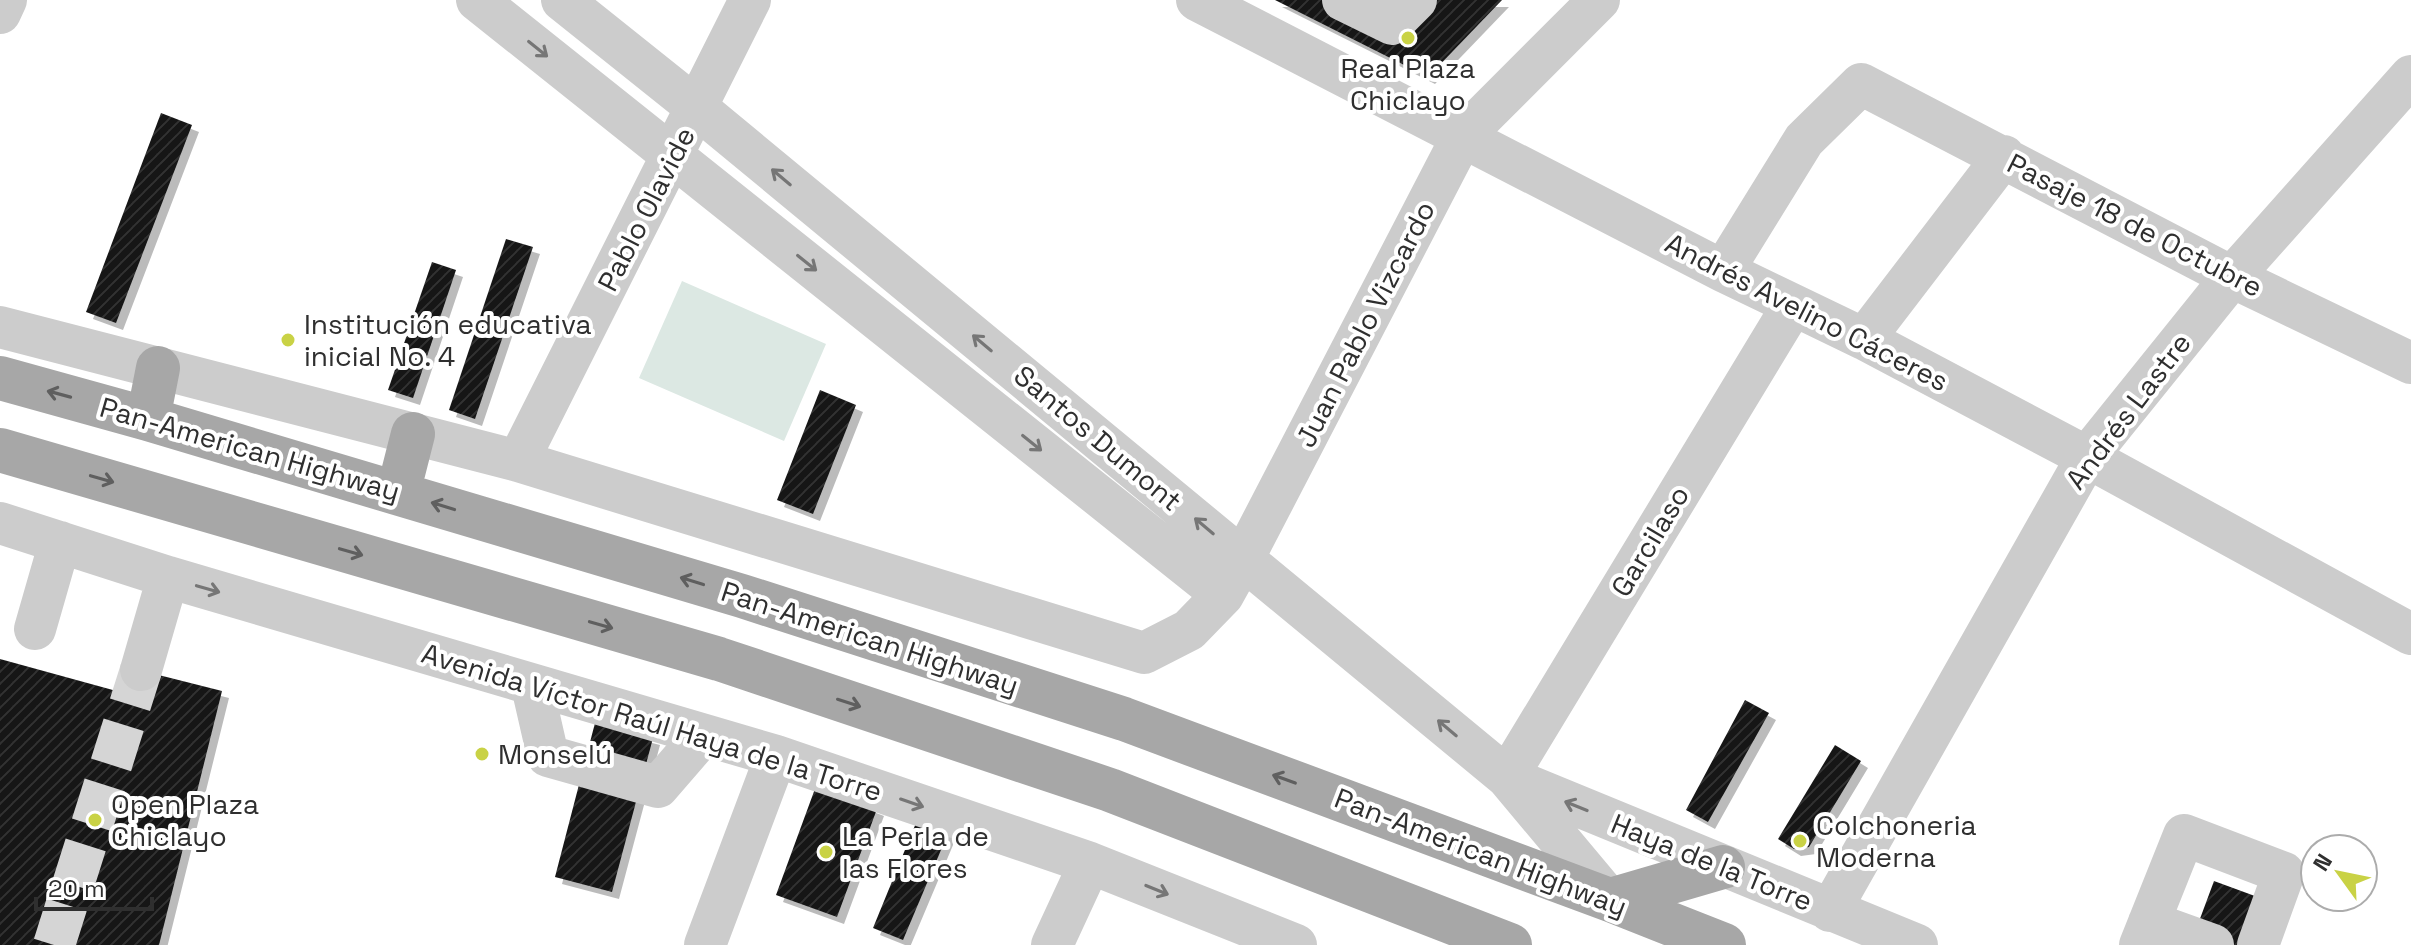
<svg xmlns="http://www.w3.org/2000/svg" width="2411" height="945" font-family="'Space Grotesk',sans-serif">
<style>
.pitch{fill:#dce8e3}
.building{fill:url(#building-hatch);filter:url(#shadow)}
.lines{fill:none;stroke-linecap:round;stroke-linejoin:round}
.minor-tunnel{stroke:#d5d5d5;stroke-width:42;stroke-dasharray:42 21;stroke-linecap:butt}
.minor{stroke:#ccc;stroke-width:42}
.major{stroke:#a7a7a7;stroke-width:44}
.oneway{stroke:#767676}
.oneway2{stroke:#5f5f5f}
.poi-dot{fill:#c9d245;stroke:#fff;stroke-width:3}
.labels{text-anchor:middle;stroke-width:8;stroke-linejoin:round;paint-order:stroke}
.poi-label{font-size:28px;fill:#2f2f2f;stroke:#fff;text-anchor:start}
.street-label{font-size:28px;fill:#2f2f2f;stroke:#fff}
</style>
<defs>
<pattern id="building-hatch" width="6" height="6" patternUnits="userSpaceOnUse" patternTransform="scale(2)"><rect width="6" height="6" fill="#161616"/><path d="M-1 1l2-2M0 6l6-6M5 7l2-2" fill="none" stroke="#303030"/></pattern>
<filter id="shadow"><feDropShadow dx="7" dy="7" stdDeviation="0" flood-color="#0004"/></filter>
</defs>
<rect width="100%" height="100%" fill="#fff"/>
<path class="pitch" d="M682,281L826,344L784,441L639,378Z"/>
<path class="building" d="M1275,0H1502L1428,77Z
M161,113L192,125L116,323L86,312Z
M506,239L533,247L475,419L449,410Z
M432,262L456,270L413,398L388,390Z
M820,390L856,405L813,514L777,500Z
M0,659L131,695L135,669L222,691L159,945H0Z
M1745,700L1769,713L1708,822L1686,810Z
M595,723L653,738L612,892L555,877Z
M1835,745L1861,761L1809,847L1794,849L1778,839Z
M816,786L877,809L837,917L776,895Z
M918,818L949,831L903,940L873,928Z
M2214,881L2263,899L2246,945H2167L2191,943Z"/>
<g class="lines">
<path class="minor-tunnel" d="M54,945L141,670"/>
<path class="minor" d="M477,0L1223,595
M562,0L697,108L1507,777L1610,900
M1197,0L1723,271L1864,339L2087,457L2411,634
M1343,0L1392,24L1416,0
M0,13L6,0
M1723,271L1804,140L1861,84L2232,277L2411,363
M0,327L518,461L1144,653L1189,630L1223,595L1243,559L1462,137L1599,0
M1864,339L2004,156
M518,461L750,0
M0,523L168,577L776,756L1090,863L1296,945
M35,629L60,542
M141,670L168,577
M532,686L548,756L658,787L703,735
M1507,777L1793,305
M1512,779L1917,945
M1830,911L2087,457L2232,277L2411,76
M2149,922L2213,945
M705,945L776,756
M1052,945L1090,863
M2140,945L2184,835L2284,873L2258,945"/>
<path class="major" d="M0,378L148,419L742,596L1124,719L1610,900L1724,945
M148,419L158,368
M0,450L719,659L1110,790L1510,945
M398,493L413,434
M1610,900L1723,867"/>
</g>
<defs><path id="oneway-shaft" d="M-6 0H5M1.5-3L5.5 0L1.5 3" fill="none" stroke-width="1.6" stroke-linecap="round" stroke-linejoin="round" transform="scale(2)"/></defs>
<g class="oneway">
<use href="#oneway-shaft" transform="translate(538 49) rotate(39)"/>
<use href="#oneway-shaft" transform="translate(781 177) rotate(-140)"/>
<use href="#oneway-shaft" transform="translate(807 263) rotate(39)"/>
<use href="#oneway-shaft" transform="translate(982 343) rotate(-140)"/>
<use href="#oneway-shaft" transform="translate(1032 443) rotate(39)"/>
<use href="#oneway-shaft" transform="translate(1204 526) rotate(-140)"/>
<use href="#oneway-shaft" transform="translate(208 589) rotate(16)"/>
<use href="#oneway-shaft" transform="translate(1447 728) rotate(-140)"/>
<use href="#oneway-shaft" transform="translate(912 803) rotate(19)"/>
<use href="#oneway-shaft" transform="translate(1576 806) rotate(-158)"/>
<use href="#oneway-shaft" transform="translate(1157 890) rotate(22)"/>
</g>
<g class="oneway2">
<use href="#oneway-shaft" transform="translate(59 394) rotate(-165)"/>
<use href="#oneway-shaft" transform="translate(102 479) rotate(16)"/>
<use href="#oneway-shaft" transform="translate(443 506) rotate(-163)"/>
<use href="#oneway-shaft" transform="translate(351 552) rotate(16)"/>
<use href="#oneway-shaft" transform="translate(692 581) rotate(-163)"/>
<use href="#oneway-shaft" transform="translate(601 625) rotate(16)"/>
<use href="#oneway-shaft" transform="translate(849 703) rotate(18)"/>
<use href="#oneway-shaft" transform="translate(1284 779) rotate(-160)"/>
</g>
<g class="poi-dot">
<circle cx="1408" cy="38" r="8"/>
<circle cx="288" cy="340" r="8"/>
<circle cx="482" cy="754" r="8"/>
<circle cx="95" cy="820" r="8"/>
<circle cx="1800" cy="841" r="8"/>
<circle cx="826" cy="852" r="8"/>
</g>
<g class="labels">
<g class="poi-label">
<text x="1408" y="78" text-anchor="middle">Real Plaza<tspan x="1408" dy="32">Chiclayo</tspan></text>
<text x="304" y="334">Institución educativa<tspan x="304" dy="32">inicial No. 4</tspan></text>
<text x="498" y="764">Monselú</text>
<text x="111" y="814">Open Plaza<tspan x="111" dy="32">Chiclayo</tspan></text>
<text x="1816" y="835">Colchoneria<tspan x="1816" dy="32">Moderna</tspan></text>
<text x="842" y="846">La Perla de<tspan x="842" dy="32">las Flores</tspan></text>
</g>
<g class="street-label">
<text transform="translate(646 209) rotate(-63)" y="10">Pablo Olavide</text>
<text transform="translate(2135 225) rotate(27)" y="10">Pasaje 18 de Octubre</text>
<text transform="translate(1807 312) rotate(27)" y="10">Andrés Avelino Cáceres</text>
<text transform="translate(1365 324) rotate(-63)" y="10">Juan Pablo Vizcardo</text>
<text transform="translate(2128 411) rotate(-53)" y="10">Andrés Lastre</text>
<text transform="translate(1098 438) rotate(40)" y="10">Santos Dumont</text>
<text transform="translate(250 449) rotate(16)" y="10">Pan-American Highway</text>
<text transform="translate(1650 541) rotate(-59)" y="10">Garcilaso</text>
<text transform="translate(870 638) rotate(18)" y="10">Pan-American Highway</text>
<text transform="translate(652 722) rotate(17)" y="10">Avenida Víctor Raúl Haya de la Torre</text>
<text transform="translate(1481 852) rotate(21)" y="10">Pan-American Highway</text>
<text transform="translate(1712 862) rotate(22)" y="10">Haya de la Torre</text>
</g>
</g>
<g transform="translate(2339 873) rotate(303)"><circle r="38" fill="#ffffff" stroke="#acacac" stroke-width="2"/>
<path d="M0-6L14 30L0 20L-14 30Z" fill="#c9d245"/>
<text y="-12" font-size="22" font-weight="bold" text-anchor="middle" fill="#2f2f2f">N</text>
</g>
<path d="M36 897v12h116v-12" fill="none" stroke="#2f2f2f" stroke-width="4"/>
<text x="48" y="897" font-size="24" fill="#2f2f2f" stroke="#ffffff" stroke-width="6" paint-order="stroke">20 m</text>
</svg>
